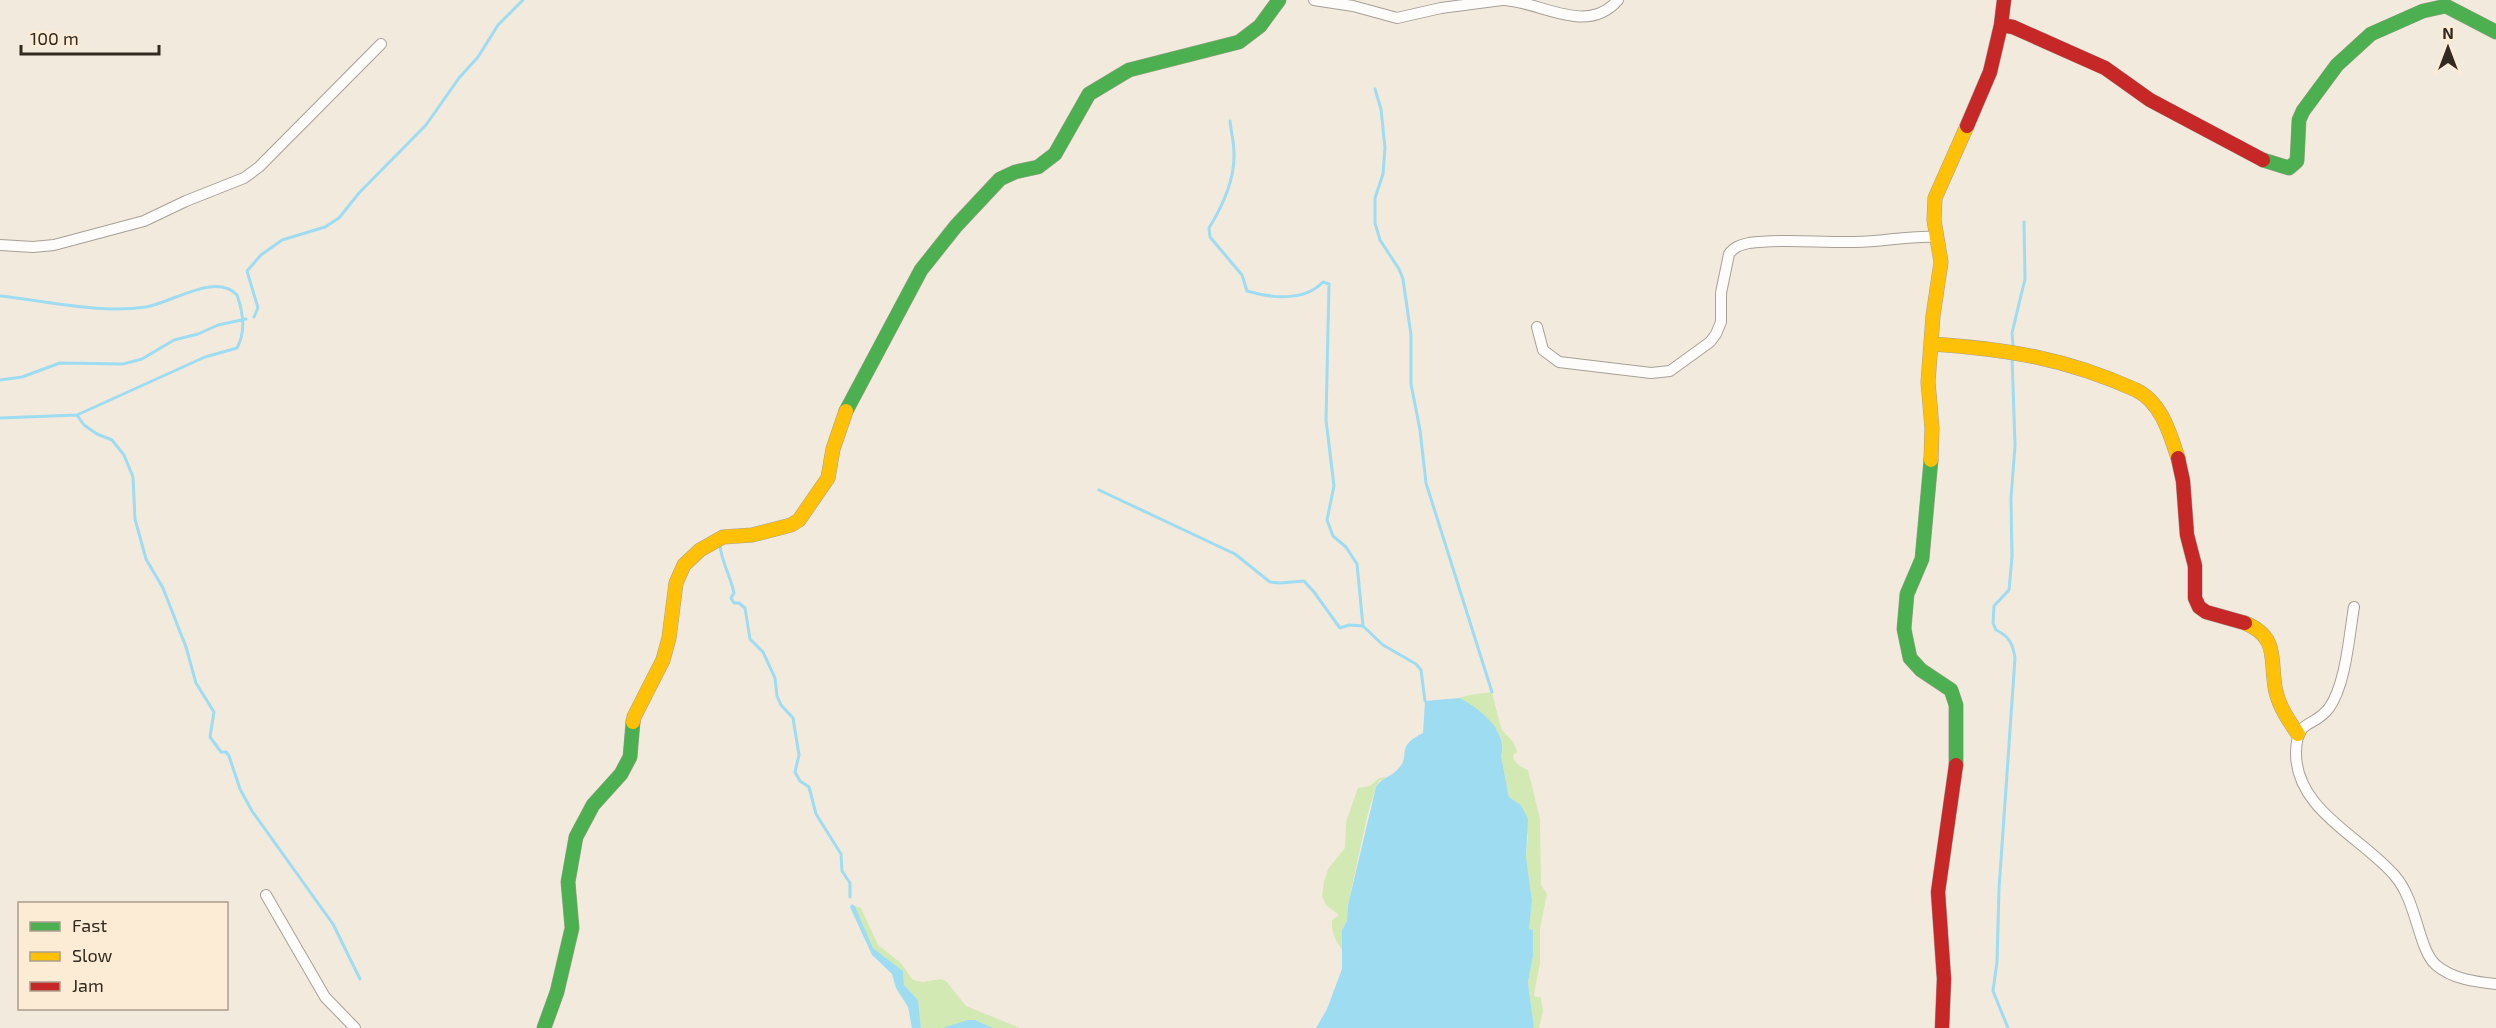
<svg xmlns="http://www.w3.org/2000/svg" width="2496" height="1028" font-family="'Exo 2',sans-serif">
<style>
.green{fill:#d2e9b4}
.water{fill:#9edcf2}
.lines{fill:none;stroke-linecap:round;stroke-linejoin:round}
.stream{stroke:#9edcf2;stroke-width:3}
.street-casing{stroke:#a7a096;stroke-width:12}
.fast-casing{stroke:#a7a096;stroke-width:15}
.slow-casing{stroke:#a7a096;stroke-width:15}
.jam-casing{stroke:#a7a096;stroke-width:15}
.street{stroke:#fdfcfa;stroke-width:10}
.fast{stroke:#4caf50;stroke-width:14}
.slow{stroke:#ffc107;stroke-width:14}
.jam{stroke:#c62828;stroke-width:14}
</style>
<rect width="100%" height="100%" fill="#f3eade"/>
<path class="green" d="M1492,692C1494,699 1500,727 1503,731C1509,738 1515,741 1517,752L1513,755C1514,764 1521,767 1528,770L1540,819L1541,885L1547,894L1540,928V963L1534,994L1535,997H1541L1543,1011L1539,1028H1534L1528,982L1533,956V930L1529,929L1532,901L1526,857L1528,835L1521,805L1509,797L1501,756C1510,729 1477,712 1459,698L1469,695Z
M1390,777L1379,781L1376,787L1367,817L1348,905L1347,921L1342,930L1343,951C1336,942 1331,932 1332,920L1339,915L1326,905L1322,896L1324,882L1328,869L1345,848L1346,822L1358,788L1370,786L1379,778Z
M855,906L861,908L878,945L901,963L913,980L923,982L941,979L947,982L966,1006L1020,1028H993L975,1020L942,1028H921L918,1000L904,985L903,971L873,948Z"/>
<path class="water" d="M1459,698C1479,707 1509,732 1501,756L1509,797L1521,805L1528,819L1526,857L1532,901L1529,929L1533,930V956L1528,982L1534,1028H1316L1327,1009L1342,969V930L1347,921L1348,905L1376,787C1381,778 1391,777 1398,769C1412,755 1394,747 1423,733L1425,701Z
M852,904L855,906L873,948L903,971L904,985L918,1000L921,1028H912L908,1007L896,988L892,974L872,955L850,907Z
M968,1020H975L993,1028H942Z"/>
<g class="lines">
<path class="stream" d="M1375,89L1381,109L1385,148L1383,174L1375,198V223L1380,240L1399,269L1403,279L1411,335V384L1420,430L1426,483L1492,692
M1230,121C1231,132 1234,142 1234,153C1235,179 1222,207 1209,228L1210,237L1242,275L1247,291C1271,298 1304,302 1323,282L1329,284L1326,420L1334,486L1327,520L1333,536L1346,547L1357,564L1363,626L1383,645L1416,664L1421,670L1425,701
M0,296C47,301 99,314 146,307C171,303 216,272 237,295C243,312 246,332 237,348L205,357L77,415L0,418
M254,317L258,308L247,271L261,255L282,240L325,227L339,218L359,193L426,125L459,78L478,57L498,25L523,0
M2013,346L2012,333L2025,279L2024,222
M0,380L22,377L60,363L123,364L142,359L174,340L198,334L218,325L246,319
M77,415L84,425L97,434L112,440L124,455L133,477L135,519L146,559L163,588L186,647L196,683L214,712L210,737L221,752H226L229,756L240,789L252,811L333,924L360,979
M1099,490L1235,554L1270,582L1280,583L1304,581L1314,592L1340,628L1349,625L1363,626
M720,545C721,561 731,577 734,593L731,598L734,603H739L745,608L750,639L763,652L775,678L777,696L781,705L793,718L799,755L795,772L800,781L809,787L816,814L841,854L842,871L850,883V897
M2008,1028L1993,991L1997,962L1999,889L2015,658C2013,644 2009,636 1996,630L1993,623L1994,606L2009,590L2012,557L2011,499L2015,445L2012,357"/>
<g class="street-casing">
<path id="street" d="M1314,0L1353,6L1397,18L1441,8L1502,0
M1504,0C1542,2 1587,36 1618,0
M0,245L33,247L54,245L144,221L186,201L244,178L259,167L381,44
M1537,327L1543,350L1559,362L1651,373L1670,371L1710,342L1716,334L1721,322V293L1729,254C1734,247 1740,245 1749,243C1784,238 1820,243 1855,242C1884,242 1909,235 1938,237
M2354,607C2349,636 2346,684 2329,708C2313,729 2297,717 2296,752C2295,810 2362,837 2395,876C2417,901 2418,949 2436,965C2452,979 2476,982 2496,984
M266,895L325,997L355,1028"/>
</g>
<g class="fast-casing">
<path id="fast" d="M2263,160L2289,168L2297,161L2299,120L2303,111L2337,65L2371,34L2423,11L2446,6L2496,32
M846,411L921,270L956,226L1000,179L1015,172L1038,167L1055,154L1089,94L1129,70L1239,42L1260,26L1279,0
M1931,460L1922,559L1907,594L1904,629L1910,658L1921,670L1951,690L1956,705V765
M544,1028L557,992L572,928L568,882L576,837L593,805L621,774L630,757L633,722"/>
</g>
<g class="slow-casing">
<path id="slow" d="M1931,344C2007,349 2065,358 2136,390C2161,402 2170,433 2178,458
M1931,460L1932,428L1928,382L1933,316L1941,262L1934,220L1935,198L1967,126
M2245,623C2281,638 2269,662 2276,692C2280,708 2289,721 2298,734
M633,722L634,717L663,660L669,638L676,583L684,565L700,550L723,537L752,535L791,525L799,520L828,478L833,449L846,411"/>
</g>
<g class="jam-casing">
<path id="jam" d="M2001,25L2013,27L2105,68L2150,100L2263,160
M1967,126L1990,72L2001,25L2004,0
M2178,458L2183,481L2187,535L2195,566V598L2199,607L2206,612L2245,623
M1942,1028L1944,979L1938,892L1956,765"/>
</g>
<use href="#street" class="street"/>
<use href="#fast" class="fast"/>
<use href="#slow" class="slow"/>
<use href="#jam" class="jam"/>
</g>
<rect x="18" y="902" width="210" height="108" fill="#fcebd5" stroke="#ab9e8d" stroke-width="1.5"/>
<rect x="30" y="922" width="30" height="9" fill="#4caf50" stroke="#ab9e8d" stroke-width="1.5"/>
<text x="72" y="932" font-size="18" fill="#322a20">Fast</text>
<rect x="30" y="952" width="30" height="9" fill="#ffc107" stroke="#ab9e8d" stroke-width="1.5"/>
<text x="72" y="962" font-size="18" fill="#322a20">Slow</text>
<rect x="30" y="982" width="30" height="9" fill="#c62828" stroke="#ab9e8d" stroke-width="1.5"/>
<text x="72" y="992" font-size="18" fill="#322a20">Jam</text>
<g transform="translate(2448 48)" stroke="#fcebd5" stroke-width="4.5" paint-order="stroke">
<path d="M0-4.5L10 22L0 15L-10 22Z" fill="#322a20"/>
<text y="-9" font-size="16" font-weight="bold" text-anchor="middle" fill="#322a20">N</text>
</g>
<path d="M21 45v9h138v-9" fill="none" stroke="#322a20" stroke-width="3"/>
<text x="30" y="45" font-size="18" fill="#322a20" stroke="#fcebd5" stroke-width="4.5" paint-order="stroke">100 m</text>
</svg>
